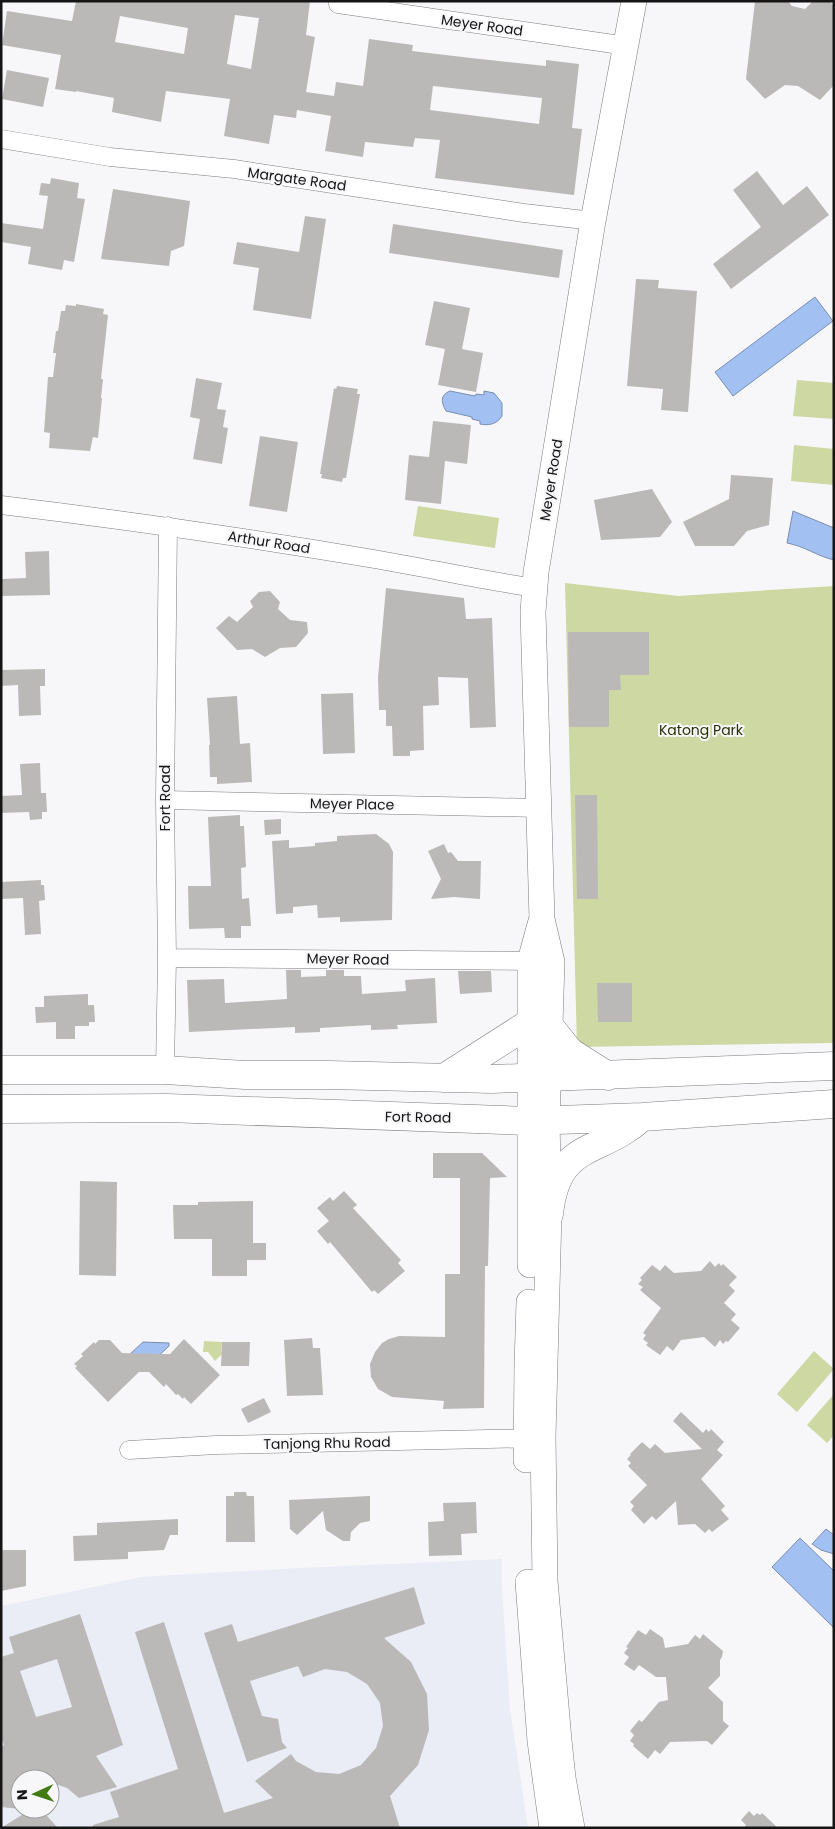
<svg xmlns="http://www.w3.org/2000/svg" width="835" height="1829" font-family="Poppins,sans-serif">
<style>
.built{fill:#eaecf6;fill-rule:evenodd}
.green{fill:#cdd8a3}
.water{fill:#a2c1f2;stroke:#788db0}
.building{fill:#bbb9b8;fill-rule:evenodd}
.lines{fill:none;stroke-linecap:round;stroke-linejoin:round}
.street-casing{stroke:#7b7c7e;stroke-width:19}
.secondary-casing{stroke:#7b7c7e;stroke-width:26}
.primary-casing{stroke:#7b7c7e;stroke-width:29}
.street{stroke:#fff;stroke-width:18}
.secondary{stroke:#fff;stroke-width:25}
.primary{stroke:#fff;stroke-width:28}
.labels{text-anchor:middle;stroke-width:4;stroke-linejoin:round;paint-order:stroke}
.street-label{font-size:14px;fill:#151516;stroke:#f7f7fa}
.park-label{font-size:14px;fill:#2a3104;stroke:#f7f7fa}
</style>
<rect width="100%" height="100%" fill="#f7f7fa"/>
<path class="built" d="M502,1559V1589L510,1709L528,1828H1V1606L142,1577L279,1569ZM20,1779H50V1809H20Z"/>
<path class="green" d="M797,380L834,383V419L793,416Z
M794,445L834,449V485L791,481Z
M418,506L499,518L495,548L413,536Z
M565,583L678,596L834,586V1043L577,1047Z
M204,1341L222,1342L221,1352L223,1353L215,1361L208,1352H203Z
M814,1351L834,1369L797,1412L777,1394Z
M834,1394V1435L827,1443L807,1425Z"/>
<path class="water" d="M815,297L833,321L733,396L715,372Z
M450,391L475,396L476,394L484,395V391L494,393L502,403V416C497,424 489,426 480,424V421L472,419V417L446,411C441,402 440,395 450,391Z
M793,511L834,528V560C817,556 804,546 787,543Z
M143,1342L169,1343V1346L152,1362L129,1355Z
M826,1529L834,1535V1554L821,1550L812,1544Z
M800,1538L834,1571V1628L772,1567Z"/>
<path class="building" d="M76,1H310L306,35L315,37L306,92L334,96L336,82L363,86L369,39L413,45L412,51L471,58L546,66V60L579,64L572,128L582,129L574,195L435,178L440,140L415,138L413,147L365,142L363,157L325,151L331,116L297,110L296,118L274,115L269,144L224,136L230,99L166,91L161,122L112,112L114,98L76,91V92L55,89L61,55L2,45L7,11L72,21ZM235,15L259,18L251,69L227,64ZM120,16L188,28L184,54L115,42ZM433,86L542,98L539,124L430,110Z
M755,1H788L792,6L805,9L813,1H830L834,7V85L820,100L798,86L785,85L765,99L746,79Z
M7,70L49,78L43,107L2,99Z
M757,171L783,205L807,186L829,215L731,289L713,264L761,227L733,190Z
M51,178L79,183L77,198L85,199L74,262L64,260L62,270L28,264L31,247L1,242V223L43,229L48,196L39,195L41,183L50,184Z
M113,189L190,201L184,246L171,251L169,266L101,259Z
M305,216L326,219L311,319L253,310L259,268L233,264L237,242L299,252Z
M393,224L563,250L559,278L389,253Z
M636,279L659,280L658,288L697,291L688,412L661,410L663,389L627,386Z
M434,301L470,308L462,349L483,353L476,392L438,385L445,349L425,345Z
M76,304L104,309L103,314L108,315L101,379H103L101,398H102L98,438L93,437L90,451L49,448L50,433L44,432L48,377H53L56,353H53L56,331H58L61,311H65L66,305L76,306Z
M196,378L222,383L217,409L226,410L223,427L228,428L222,464L193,459L200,419L190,417Z
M337,386L358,389L357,394H360L346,478H343L342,482L321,478L322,474H320L334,388L336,389Z
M433,421L471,425L467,464L445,461L441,504L405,500L409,455L429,457Z
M260,436L298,442L287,512L249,506Z
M731,475L773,478L769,525L747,531L734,546H695L683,522L729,499Z
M652,489L672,522L660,537L601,540L594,500Z
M49,551L50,595L1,596V579L26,578L25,552Z
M386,588L464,598L466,619L492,618L496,727L470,728L468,678L438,677L439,705L423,706L424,750L410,751V756H393L392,726H386V710H379L378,677Z
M270,591L280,602L278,609L290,620L307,622L308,633L296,647L280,648L265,657L252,649L237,650L216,628L229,616L237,622L253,607L250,601L259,592Z
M568,632H649V675H620L621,690H609V727H569Z
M45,669V686H40L41,715L19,716L18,685L1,686V670Z
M353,693L355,753L323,754L321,694Z
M237,696L240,744L250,743L252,782L217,784V777H210L209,745H210L207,698Z
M40,763L41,793H46L47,812H42V819L30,820L29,812L1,813V796L22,795L20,764Z
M575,795H597L598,899H577Z
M240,815V826H244L246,867L241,868L242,899L249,898L251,926H241V938H225L224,928L189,929L188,886H211L208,817Z
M281,819V834L265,835L264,820Z
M376,834L389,844L393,852L392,920L340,922V917L318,918L317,905L293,907V913L276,914L272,841L289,840V848L315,846V843L337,841V836Z
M444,844L448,853L451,852L458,861H481L480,899L454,897L431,899L441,879L428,851Z
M41,880V885H44L45,900L39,901L41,934L25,935L23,898L1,899V882Z
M286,970H301V977L326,976V970H344V976H361L362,994L406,991L405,980L435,978L437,1023L397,1025L398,1029L371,1030V1025L320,1028V1032L295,1033V1027L189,1032L187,980L224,979L225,1003L287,999Z
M458,971H491L492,992L460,994Z
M597,983H632V1022H598Z
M88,994V1005H94L95,1022H89V1026H75V1039H56V1022L36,1023L35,1007H44V996Z
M433,1153H482L507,1177L490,1178L488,1266H485L484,1408L443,1409L444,1401L392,1397L378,1389L371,1377L370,1364L375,1352L382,1343L389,1339L399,1336L445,1337V1274H460V1178H433Z
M80,1181L117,1182L116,1276L79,1275Z
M344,1191L357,1205L353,1208L401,1260L398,1263L405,1271L378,1294L374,1290L372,1292L330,1242L328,1244L317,1231L329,1221L317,1208L330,1197L333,1201Z
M253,1201V1243H266V1260H247V1276H212V1239H174L173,1205H198V1202Z
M710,1261L715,1267L719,1263L721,1266L723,1264L737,1277L729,1285L735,1291L724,1303L736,1314L731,1320L740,1328L728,1342L726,1341L723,1344L720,1340L715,1347L704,1337L681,1340L673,1351L667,1346L660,1355L646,1345L648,1343L643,1339L646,1335L643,1333L661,1308L640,1290L643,1287L638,1284L642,1280L640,1278L652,1265L660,1271L665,1265L674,1273L701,1271Z
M312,1338L313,1348H320L323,1395L287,1396L284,1340Z
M184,1339L220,1375L191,1404L184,1397L183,1399L178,1394L176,1395L166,1384L164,1387L149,1372H139L108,1402L75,1368L77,1366L74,1364L83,1356L81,1354L94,1342L95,1344L99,1340H110L122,1353L163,1354H170Z
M222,1342H250L249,1366H221Z
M264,1398L271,1412L248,1423L241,1409Z
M681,1412L703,1433L706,1429L709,1432L711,1429L724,1442L717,1450L723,1455L701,1479L725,1506L721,1510L729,1519L712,1532L709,1529L705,1533L695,1524L678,1525L676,1501L656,1520L652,1516L644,1524L631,1510L634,1506L630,1502L647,1485L628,1466L631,1463L627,1459L631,1455L630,1454L642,1442L650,1449L655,1444L665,1453L702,1449L673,1421Z
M234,1492H246L247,1496H254L255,1542H226V1496H234Z
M370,1496V1521L360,1523L351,1532L350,1541H343L326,1530L323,1511L297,1535L290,1529L289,1500Z
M476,1502L477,1533L461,1534L462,1555L429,1556L428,1522L444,1521L443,1503Z
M178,1519V1535H170L164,1550L128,1552V1559L74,1561L73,1536L97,1535V1523Z
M1,1550H26V1586L1,1591Z
M414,1587L425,1624L384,1638L411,1662L427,1694L429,1730L418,1765L390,1796L400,1828H93V1825L119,1817L110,1792L178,1769L135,1632L164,1622L224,1813L273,1798L255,1781L291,1754L296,1761L316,1772L339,1774L361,1765L376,1748L383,1726L380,1703L367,1684L347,1672L325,1669L303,1677L298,1666L250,1681L262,1716L278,1719L282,1742L287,1748L247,1762L204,1633L232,1624L238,1642Z
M80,1614L123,1745L96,1756L117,1787L79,1798L67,1788L50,1782V1779H20V1809L1,1807V1747L4,1745L1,1737V1657L14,1653L9,1637ZM57,1659L72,1707L36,1717L20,1671Z
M650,1629L663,1638L665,1648L688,1644L695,1635L700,1639L703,1634L723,1651L722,1657L720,1660V1676L708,1688L723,1702V1721L729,1726L712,1745L707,1741L670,1742L660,1754L655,1750L648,1759L633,1746L634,1744L630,1741L634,1735L630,1731L639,1720L642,1722L659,1702L668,1700L666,1677H656L639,1665L634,1671L624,1664L629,1657L624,1653L628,1648L626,1647L638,1630L646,1635Z
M749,1811L754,1816L757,1813L760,1815L762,1813L778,1828H744L746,1825L741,1820Z
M25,1813L47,1816L58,1828H1Z"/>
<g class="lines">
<g class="street-casing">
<path id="street" d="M338,4L627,46
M1,139L110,157L234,169L524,213L593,221
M1,505C126,520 250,538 374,559C427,568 481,580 535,588
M165,800L538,808
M167,958L530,961
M165,1070L167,958L165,800L168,526
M129,1450L216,1445L538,1438"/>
</g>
<g class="secondary-casing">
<path id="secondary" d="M530,1265V961L541,921
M526,1460L527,1366L529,1302
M528,1582L540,1741L552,1828
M572,1828L563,1778L559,1740L545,1581L543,1437L549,1214L547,1120L552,962L542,919L533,612L536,572L593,221L634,1"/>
</g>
<g class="primary-casing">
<path id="primary" d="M550,1027L570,1052L608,1076
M1,1070H165L245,1075H330L492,1079L834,1066
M444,1078L530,1023
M1,1109L167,1108L530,1121L642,1117L834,1104
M549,1214C557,1139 600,1156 642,1117"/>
</g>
<use href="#street" class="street"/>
<use href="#secondary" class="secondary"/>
<use href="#primary" class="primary"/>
</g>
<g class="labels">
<g class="street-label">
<text transform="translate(482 25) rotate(8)" y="5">Meyer Road</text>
<text transform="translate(297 179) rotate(8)" y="5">Margate Road</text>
<text transform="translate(551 480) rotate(-81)" y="5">Meyer Road</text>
<text transform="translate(269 542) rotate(9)" y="5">Arthur Road</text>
<text transform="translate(165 798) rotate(-90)" y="5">Fort Road</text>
<text transform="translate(352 804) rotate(1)" y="5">Meyer Place</text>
<text transform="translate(348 959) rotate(1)" y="5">Meyer Road</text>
<text transform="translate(418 1117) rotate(1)" y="5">Fort Road</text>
<text transform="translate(327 1443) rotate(-1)" y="5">Tanjong Rhu Road</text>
</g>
<g class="park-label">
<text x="701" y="735">Katong Park</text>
</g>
</g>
<rect width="835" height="1829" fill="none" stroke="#151516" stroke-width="5"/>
<g transform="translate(35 1794) rotate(267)"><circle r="24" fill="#f7f7fa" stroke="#9d9d9f"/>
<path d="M0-4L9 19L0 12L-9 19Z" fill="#427b12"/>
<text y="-8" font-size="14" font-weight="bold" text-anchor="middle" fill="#151516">N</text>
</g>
</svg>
